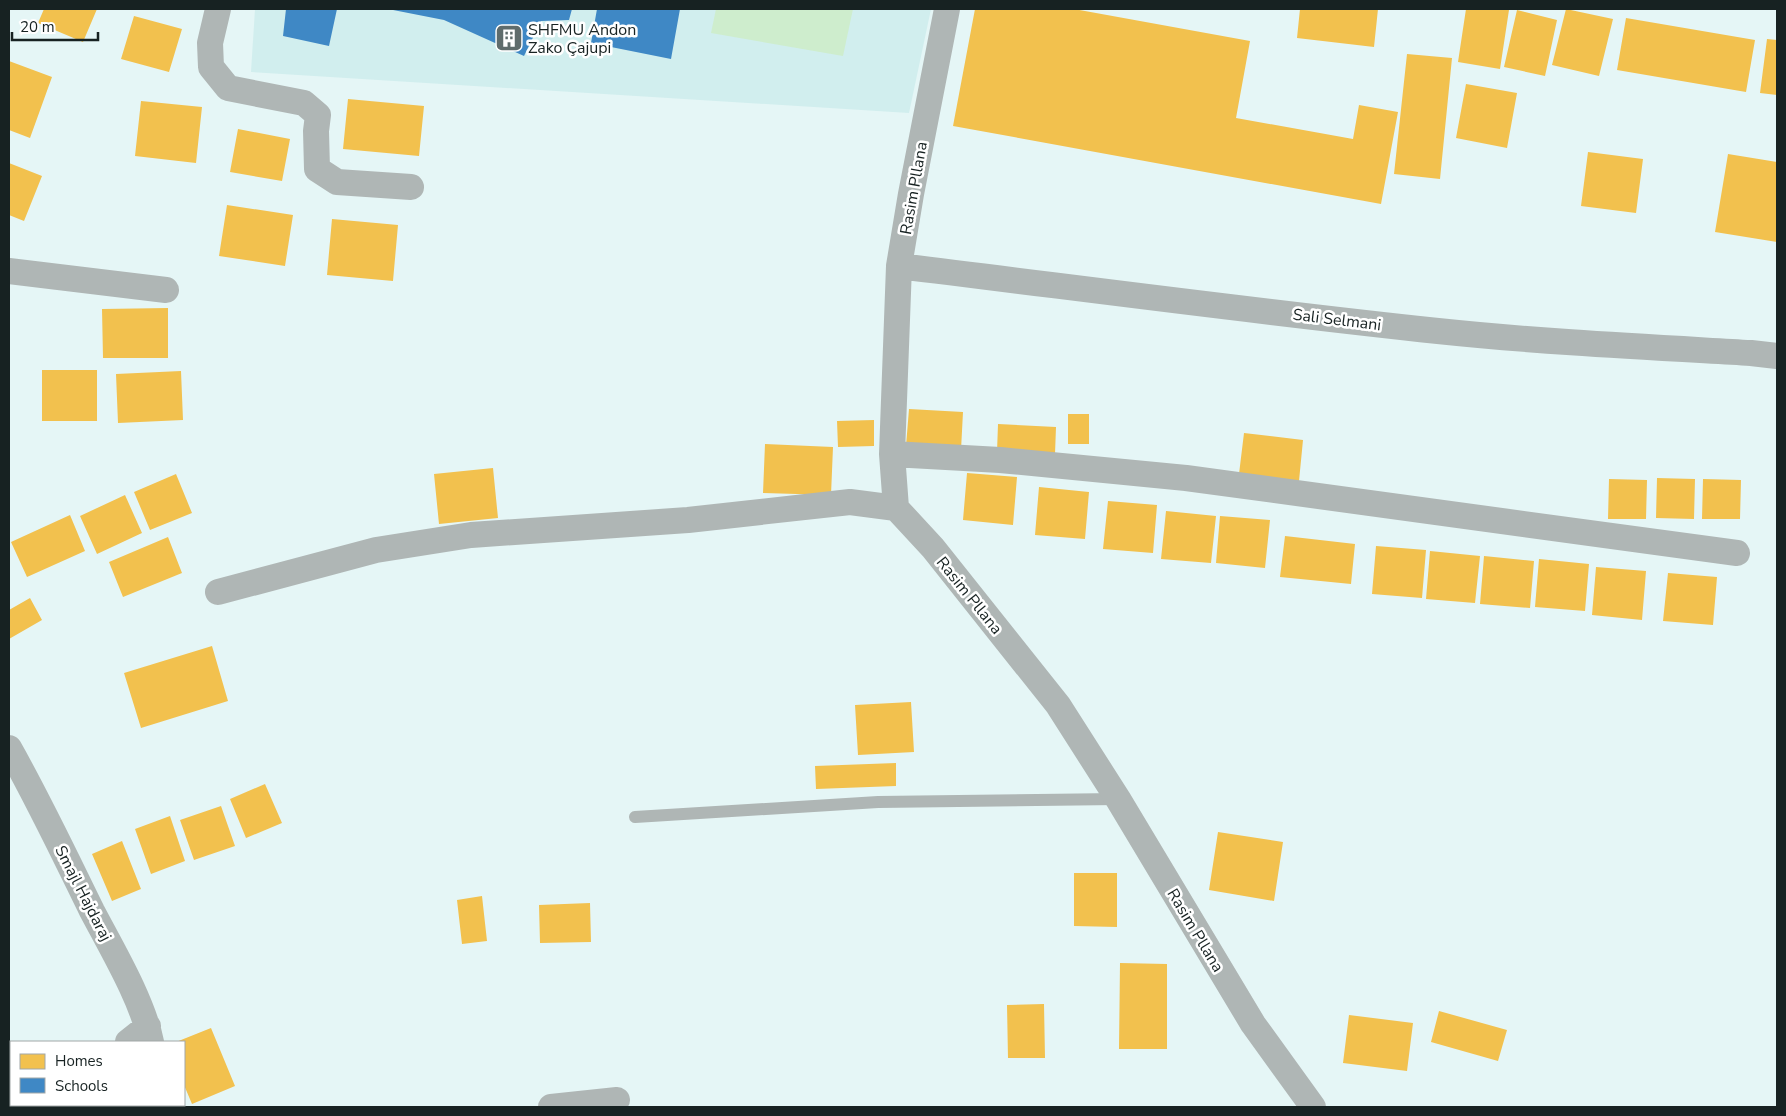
<svg xmlns="http://www.w3.org/2000/svg" width="1786" height="1116" font-family="'Nunito Sans',sans-serif">
<style>
.built{fill:#d1eeee}
.green{fill:#ceedcd}
.homes{fill:#f2c14e}
.schools{fill:#3f88c5}
.lines{fill:none;stroke-linecap:round;stroke-linejoin:round}
.service{stroke:#afb6b5;stroke-width:12}
.minor{stroke:#afb6b5;stroke-width:26}
.labels{text-anchor:middle;stroke-width:5;stroke-linejoin:round;paint-order:stroke}
.poi-label{font-size:16px;fill:#172222;stroke:#fff;text-anchor:start}
.street-label{font-size:16px;fill:#172222;stroke:#fff}
</style>
<rect width="100%" height="100%" fill="#e5f6f6"/>
<path class="built" d="M255,9H931L909,113L251,72Z"/>
<path class="green" d="M716,9H853L843,56L711,33Z"/>
<path class="homes" d="M44,9H97L83,42L38,23Z
M975,9H1074L1250,41L1236,118L1353,139L1359,105L1398,112L1381,204L953,126Z
M1300,9H1378L1374,47L1297,38Z
M1466,9L1509,10L1500,69L1458,62Z
M1566,9L1613,19L1599,76L1552,65Z
M1517,10L1557,20L1545,76L1504,67Z
M134,16L182,29L169,72L121,59Z
M1626,18L1755,40L1746,92L1617,70Z
M1767,39L1777,40V95L1760,93Z
M1407,54L1452,58L1440,179L1394,174Z
M9,61L52,77L30,138L9,130Z
M1466,84L1517,93L1507,148L1456,138Z
M348,99L424,106L419,156L343,149Z
M141,101L202,107L196,163L135,156Z
M238,129L290,139L282,181L230,172Z
M1588,152L1643,159L1636,213L1581,206Z
M1728,154L1777,162V242L1715,232Z
M9,163L42,176L24,221L9,215Z
M227,205L293,215L285,266L219,256Z
M332,219L398,225L393,281L327,275Z
M168,308V358H103L102,309Z
M42,370H97V421H42Z
M181,371L183,420L118,423L116,374Z
M909,409L963,412L961,450L906,446Z
M1068,414H1089V444H1068Z
M874,420V446L838,447L837,421Z
M998,424L1056,427L1055,454L997,452Z
M1244,433L1303,440L1299,481L1239,474Z
M765,444L833,447L831,495L763,493Z
M493,468L498,518L439,524L434,474Z
M967,473L1017,477L1013,525L963,520Z
M176,474L192,513L150,530L134,492Z
M1657,478L1695,479L1694,519L1656,518Z
M1609,479L1647,480L1646,519H1608Z
M1703,479L1741,480L1740,519H1702Z
M1039,487L1089,492L1085,539L1035,535Z
M125,495L142,533L97,554L80,516Z
M1108,501L1157,505L1153,553L1103,549Z
M1166,511L1216,516L1211,563L1161,559Z
M70,515L85,551L27,577L11,542Z
M1220,516L1270,520L1265,568L1216,563Z
M1285,536L1355,544L1351,584L1280,577Z
M168,537L182,573L123,597L109,562Z
M1376,546L1426,550L1422,598L1372,594Z
M1430,551L1480,556L1475,603L1426,599Z
M1484,556L1534,561L1530,608L1480,604Z
M1539,559L1589,564L1585,611L1535,607Z
M1596,567L1646,571L1642,620L1592,615Z
M1668,573L1717,577L1713,625L1663,621Z
M30,598L42,620L9,639V610Z
M212,646L228,701L141,728L124,673Z
M911,702L914,752L858,755L855,705Z
M896,763V786L816,789L815,766Z
M265,784L282,823L246,838L230,799Z
M221,806L235,846L194,860L180,820Z
M170,816L185,861L151,874L135,829Z
M1218,832L1283,842L1274,901L1209,890Z
M122,841L141,889L112,901L92,854Z
M1074,873H1117V927L1074,926Z
M482,896L487,941L462,944L457,900Z
M590,903L591,942L540,943L539,905Z
M1120,963L1167,964V1049H1119Z
M1044,1004L1045,1058H1008L1007,1005Z
M1439,1011L1507,1030L1498,1061L1431,1042Z
M1349,1015L1413,1023L1407,1071L1343,1063Z
M211,1028L235,1086L192,1104L184,1085V1042H176Z"/>
<path class="schools" d="M286,9H337L329,46L283,36Z
M388,9H572L569,20L541,21L524,56L444,20Z
M597,9H680L671,59L591,43Z"/>
<g class="lines">
<path class="service" d="M635,817L878,802L1118,799"/>
<path class="minor" d="M218,9L210,43L211,67L228,88L304,103L318,115L316,131L317,169L337,182L411,187
M947,9L911,194L899,266L892,454L896,508L933,548L1058,705L1118,799L1253,1024L1313,1107
M899,266C1079,288 1258,312 1438,331C1542,342 1647,347 1751,353L1777,356
M9,271L166,290
M892,454L1000,460L1186,478L1737,553
M218,592L376,550L471,535L688,520L850,502L896,508
M9,748C39,801 65,856 92,911C112,949 143,1001 151,1042
M128,1042L148,1026
M162,1105V1107
M59,1107L62,1105
M551,1107L617,1100"/>
</g>
<defs>
<g id="building-square" transform="scale(1.4375)"><rect x="-9" y="-9" width="18" height="18" rx="4" fill="#5f6c6c" stroke="#fff"/><path d="M-4-6H4V6H1V3H-1V6H-4ZM-2.5-4.3h1.7v1.8h-1.7ZM.8-4.3h1.7v1.8H.8ZM-2.5-1h1.7V.8h-1.7ZM.8-1h1.7V.8H.8Z" fill="#fff"/></g>
</defs>
<g fill-rule="evenodd">
<use href="#building-square" x="509" y="38"/>
</g>
<g class="labels">
<g class="poi-label">
<text x="528" y="35">SHFMU Andon<tspan x="528" dy="18">Zako Çajupi</tspan></text>
</g>
<g class="street-label">
<text transform="translate(913 188) rotate(-80)" y="6">Rasim Pllana</text>
<text transform="translate(1337 319) rotate(7)" y="6">Sali Selmani</text>
<text transform="translate(970 595) rotate(51)" y="6">Rasim Pllana</text>
<text transform="translate(84 893) rotate(63)" y="6">Smajl Hajdaraj</text>
<text transform="translate(1196 930) rotate(59)" y="6">Rasim Pllana</text>
</g>
</g>
<rect width="1786" height="1116" fill="none" stroke="#172222" stroke-width="20"/>
<rect x="10" y="1041" width="175" height="65" fill="#ffffff" stroke="#a2a7a7"/>
<rect x="20" y="1054" width="25" height="15" fill="#f2c14e" stroke="#a2a7a7"/>
<text x="55" y="1066" font-size="15" fill="#172222">Homes</text>
<rect x="20" y="1078" width="25" height="15" fill="#3f88c5" stroke="#a2a7a7"/>
<text x="55" y="1091" font-size="15" fill="#172222">Schools</text>
<path d="M12 32v8h86v-8" fill="none" stroke="#172222" stroke-width="2.5"/>
<text x="20" y="32" font-size="15" fill="#172222" stroke="#ffffff" stroke-width="4" paint-order="stroke">20 m</text>
</svg>
